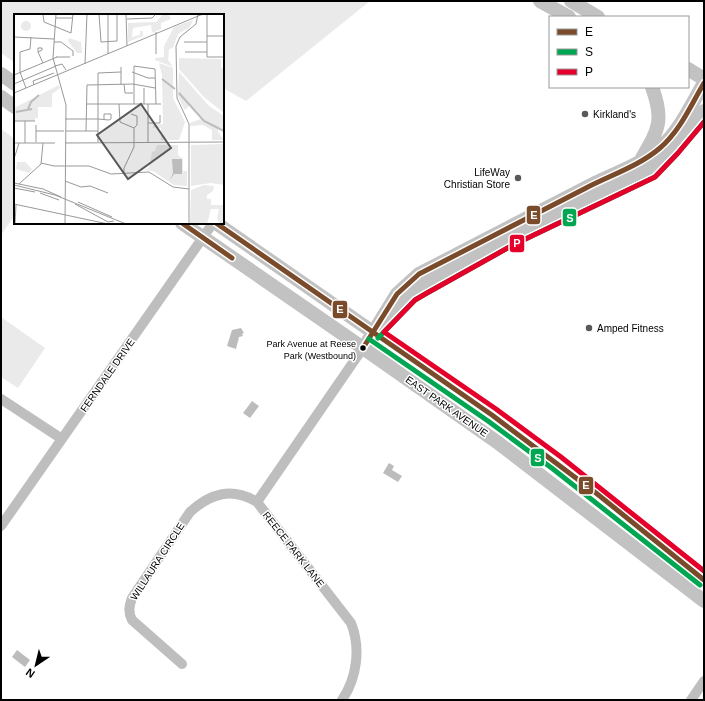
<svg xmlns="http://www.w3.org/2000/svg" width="705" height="701" font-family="Helvetica,sans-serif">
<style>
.green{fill:#eaeaea}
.water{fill:#bcbcbc}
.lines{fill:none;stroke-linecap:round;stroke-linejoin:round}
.street{stroke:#bebebe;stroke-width:10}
.secondary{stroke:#c2c2c2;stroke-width:14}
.bus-1-casing{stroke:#fff;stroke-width:8}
.bus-2-casing{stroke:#fff;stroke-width:8}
.bus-3-casing{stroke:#fff;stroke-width:8}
.bus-1{stroke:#7a4b2a;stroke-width:5}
.bus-2{stroke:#00a651;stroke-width:5}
.bus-3{stroke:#e4002b;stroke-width:5}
.poi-dot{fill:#595959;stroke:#fff;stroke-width:1.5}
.bus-dot{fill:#000;stroke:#fff;stroke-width:1.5}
.labels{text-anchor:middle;stroke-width:3;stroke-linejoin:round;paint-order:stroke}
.bus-label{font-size:9px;fill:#000;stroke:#fff;text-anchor:end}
.poi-label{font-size:10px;fill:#000;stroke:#fff;text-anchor:start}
.street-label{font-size:10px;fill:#000;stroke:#fff}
.inset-river{fill:none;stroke:#bcbcbc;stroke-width:2}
.inset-road{fill:none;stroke:#999;stroke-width:1}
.view{fill:#595959;fill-opacity:0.15;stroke:#595959;stroke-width:2}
.inset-edge{fill:none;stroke:#000;stroke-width:2}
.line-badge{stroke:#fff;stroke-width:1.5}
.badge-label{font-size:11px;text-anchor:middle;font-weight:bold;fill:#fff}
</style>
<rect width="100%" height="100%" fill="#fff"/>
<path class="green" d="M1,1H370L246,101L223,88V15H15V63L1,53Z
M1,129L15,139V215L1,235Z
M1,317L45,348L18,388L1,377Z"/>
<path class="water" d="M241,328L244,333L242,334L243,336L239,337L236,349L227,346L232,330Z
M252,401L259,406L250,418L243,413Z
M389,463L394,466L392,470L402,476L398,482L383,473Z
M17,650L30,660L25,667L12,657Z"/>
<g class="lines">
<path class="street" d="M1,399L62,439
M257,502L363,348
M1,526L213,223
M182,664L132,620C128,612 129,606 132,598L190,512C211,493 232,487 257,502L351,623C361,648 357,678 342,700
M691,700L704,681"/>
<path class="secondary" d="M540,1L569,17
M571,1L598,17
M688,69L704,79
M1,74L15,84
M1,97L15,107
M642,158C659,129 664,120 652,87
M182,223L363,348L497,442L704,601
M216,223L492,415L596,493L704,580
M389,317L411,295L432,282L510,239L651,171L673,149L704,111
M368,341L397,294L419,274L597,182C619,172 643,163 661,147C680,130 691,105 704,83"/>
<g class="bus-1-casing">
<path id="bus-1" d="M182,223L232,258
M216,223L492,415L596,493L704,580
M363,348L397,294L419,274C475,245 530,217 586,188C611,175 639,166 660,148C680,131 691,105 704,83"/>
</g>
<g class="bus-2-casing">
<path id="bus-2" d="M378,338L415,300L427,293L513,245L655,177L678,153L704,122
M369,339L488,421L553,469L700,585"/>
</g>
<g class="bus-3-casing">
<path id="bus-3" d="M704,122L678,153L655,177L513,245L427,293L415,300L384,332L496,409L561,457L704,571"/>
</g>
<use href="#bus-1" class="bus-1"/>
<use href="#bus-2" class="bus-2"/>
<use href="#bus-3" class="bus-3"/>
</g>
<g class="poi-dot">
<circle cx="585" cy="114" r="4"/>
<circle cx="518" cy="178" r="4"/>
<circle cx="589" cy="328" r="4"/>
</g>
<circle class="bus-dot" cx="363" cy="348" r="3.5"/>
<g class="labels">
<g class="bus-label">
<text x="356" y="347">Park Avenue at Reese<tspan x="356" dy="12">Park (Westbound)</tspan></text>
</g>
<g class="poi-label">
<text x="593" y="118">Kirkland's</text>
<text x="510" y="176" text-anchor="end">LifeWay<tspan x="510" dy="12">Christian Store</tspan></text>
<text x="597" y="332">Amped Fitness</text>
</g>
<g class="street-label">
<text transform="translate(107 375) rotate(-55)" y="4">FERNDALE DRIVE</text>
<text transform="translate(447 406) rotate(35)" y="4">EAST PARK AVENUE</text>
<text transform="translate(294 549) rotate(52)" y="4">REECE PARK LANE</text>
<text transform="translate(157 561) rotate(-57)" y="4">WILLAURA CIRCLE</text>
</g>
</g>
<g transform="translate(14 14)">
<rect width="210" height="210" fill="#fff"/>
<path d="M149,0H154L157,5L147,9V15L138,19L137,11L119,14L118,23L126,21V17H129V22L114,28V9L142,8ZM179,6L176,13L164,20L159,34L155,35L154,46L159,53L141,46V44L150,43V32L160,13ZM7 12a5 5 0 1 1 10 0a5 5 0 1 1-10 0ZM55,24L67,28L68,39H63L54,27ZM165,44L207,45V54H210V99L190,83L165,55ZM145,49L159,54V84L171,108L165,126H147V114H139V111L149,110L148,61ZM165,58L195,92L210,102V116L204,113V118L210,126H198V116L189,111L176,112V109L189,104L176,91L171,96L168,91L164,81ZM45,71L46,74L38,80V93H24V104H21V107H0V94ZM210,130V171L197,169L177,172V131ZM143,131H164V141L169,145V157H173V172L160,171L139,157L130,156L135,154L138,138L141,137ZM3,148H11L18,155L15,159L2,155ZM190,171L200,172L199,177L193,181V185H197V191H210V210H206L203,204L205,195H197L193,210H176L177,176Z" fill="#eaeaea"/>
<path d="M158,145H168V160H160L156,166L159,159Z" fill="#bcbcbc"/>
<path class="inset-river" d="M148,65L161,75M165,79L190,107L210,117M14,95L17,88L25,81M2,98L18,95"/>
<path class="inset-road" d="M29,0L30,8L57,19L59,0M42,0L39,44L52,91L51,210M85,0L87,28L103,27V0M112,0L113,32M193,0V43H210M42,4H59M113,5L138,4L142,0M193,22H210M0,23L40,25M40,28H47L59,37V42M170,28H193M24,34H28V36L24,38ZM24,38L29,49M171,38H193M94,40V0M142,40V18M42,43H56M71,50L73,0M41,52L48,50L52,56M118,58L134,64H141M0,61L43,43M0,70L42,52M110,70L111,79H119M20,71L19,67L40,59M107,71V53M12,74L6,58V38L16,35L17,23M130,74V90M0,79L189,0M72,90H147M105,90L106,108L120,114M120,90V52L141,55L142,90M134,90V129M117,100L123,102V111L120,114M51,105H84M84,105L95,106L97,105V100H90V106M0,107H21M11,107V129M134,109H146V101M22,111V128M22,117H50M52,117H84M72,117L73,71L119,70L141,74M84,128V59L107,58M0,129H41M51,129L210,128M0,145L5,129M27,149L40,152H75L97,160L135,158L159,173L175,175M110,160V154L120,133V114M51,167L67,173L76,172L94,179M0,169L29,175L47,183M5,170L27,150L29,129M0,171L41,181L112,210M0,174L21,178M26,179L45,186M64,188L98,203M0,190L94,210M61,190L94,208L100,207M1,210L2,191M175,210V110L163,84L162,32L166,23L182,10L184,0"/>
<path class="view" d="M127,90L157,134L114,165L83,121Z"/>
<rect width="210" height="210" class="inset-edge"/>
</g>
<g class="line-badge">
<rect x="526" y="205" width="15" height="20" rx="4" fill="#7a4b2a"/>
<rect x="562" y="208" width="15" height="19" rx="4" fill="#00a651"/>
<rect x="509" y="234" width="16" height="19" rx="4" fill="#e4002b"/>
<rect x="332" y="300" width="16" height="19" rx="4" fill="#7a4b2a"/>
<rect x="530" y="448" width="15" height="19" rx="4" fill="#00a651"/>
<rect x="578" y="476" width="16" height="19" rx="4" fill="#7a4b2a"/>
</g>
<g class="badge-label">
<text x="534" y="219">E</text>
<text x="570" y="222">S</text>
<text x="517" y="247">P</text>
<text x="340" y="313">E</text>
<text x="538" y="462">S</text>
<text x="586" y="489">E</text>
</g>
<rect width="705" height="701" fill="none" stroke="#000000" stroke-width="4"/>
<rect x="549" y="16" width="140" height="72" fill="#ffffff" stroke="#999999"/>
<rect x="557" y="29" width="20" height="6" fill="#7a4b2a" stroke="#999999"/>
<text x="585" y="36" font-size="12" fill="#000000">E</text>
<rect x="557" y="49" width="20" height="6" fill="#00a651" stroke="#999999"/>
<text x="585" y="56" font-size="12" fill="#000000">S</text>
<rect x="557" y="69" width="20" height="6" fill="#e4002b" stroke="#999999"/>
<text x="585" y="76" font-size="12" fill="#000000">P</text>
<g transform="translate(36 665) rotate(215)" stroke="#ffffff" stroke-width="3" paint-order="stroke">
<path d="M0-3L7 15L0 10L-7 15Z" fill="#000000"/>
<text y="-6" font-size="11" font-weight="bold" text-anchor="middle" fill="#000000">N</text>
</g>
</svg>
